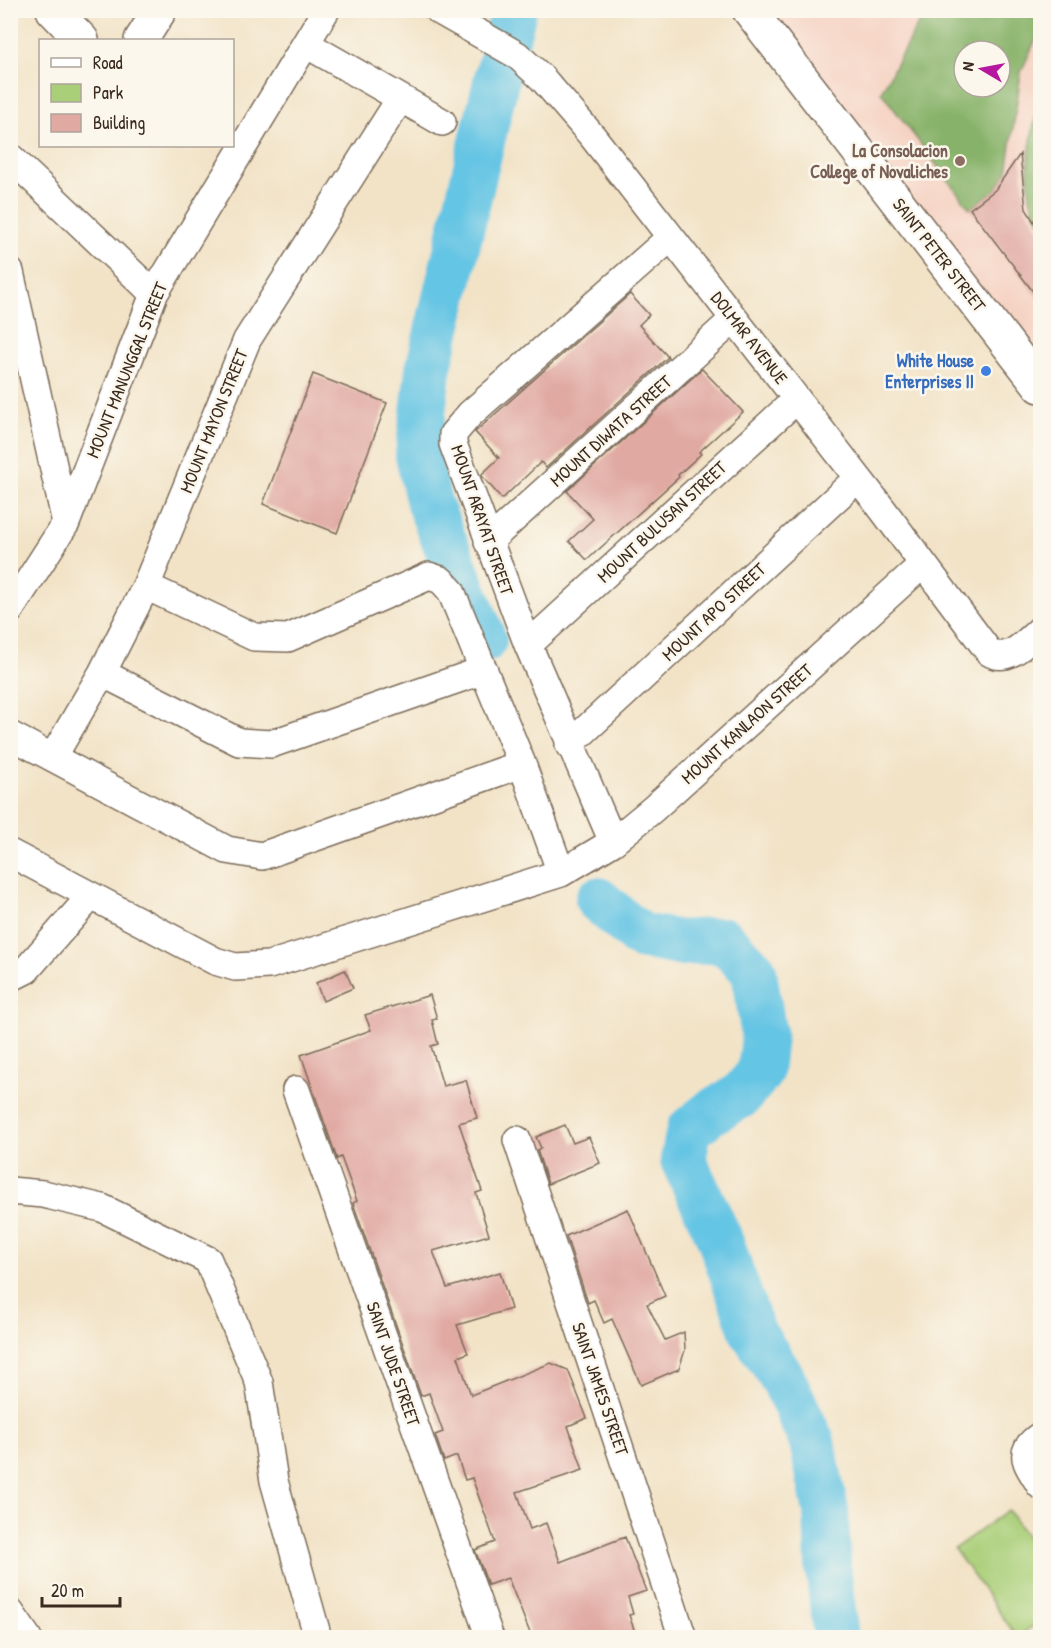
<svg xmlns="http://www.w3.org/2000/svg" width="1051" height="1648" font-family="'Patrick Hand',sans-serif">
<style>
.built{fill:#f5d2c2;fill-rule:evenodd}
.green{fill:#aacf79;stroke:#727c4c;stroke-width:1.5}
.forest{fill:#87b269;stroke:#616e44;stroke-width:1.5;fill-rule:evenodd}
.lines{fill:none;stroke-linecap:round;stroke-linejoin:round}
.river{stroke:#65c5e4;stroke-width:46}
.building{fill:#e0a9a2}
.street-casing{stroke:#7b6b59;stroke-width:30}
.secondary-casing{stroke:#7b6b59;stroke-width:36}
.street{stroke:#fff;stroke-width:27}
.secondary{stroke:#fff;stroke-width:33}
.education-dot{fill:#8d6e63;stroke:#fbf7ec;stroke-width:2}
.shop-dot{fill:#3f7fe0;stroke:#fbf7ec;stroke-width:2}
.labels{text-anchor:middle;stroke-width:5;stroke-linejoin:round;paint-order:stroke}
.education-label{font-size:18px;font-weight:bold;fill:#785e54;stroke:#fbf7ec;text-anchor:end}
.street-label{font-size:18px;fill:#3b2a1e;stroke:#fbf7ec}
.shop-label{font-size:18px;font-weight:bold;fill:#366cbe;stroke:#fbf7ec;text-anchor:end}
</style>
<rect width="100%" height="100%" fill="#fbf7ec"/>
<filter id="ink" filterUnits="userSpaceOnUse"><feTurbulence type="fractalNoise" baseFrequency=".0167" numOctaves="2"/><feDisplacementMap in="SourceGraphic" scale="12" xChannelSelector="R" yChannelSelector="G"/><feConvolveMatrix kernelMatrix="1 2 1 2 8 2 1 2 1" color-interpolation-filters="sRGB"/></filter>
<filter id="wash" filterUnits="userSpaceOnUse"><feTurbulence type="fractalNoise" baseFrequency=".008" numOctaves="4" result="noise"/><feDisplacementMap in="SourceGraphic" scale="24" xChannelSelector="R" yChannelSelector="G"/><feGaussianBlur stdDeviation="1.35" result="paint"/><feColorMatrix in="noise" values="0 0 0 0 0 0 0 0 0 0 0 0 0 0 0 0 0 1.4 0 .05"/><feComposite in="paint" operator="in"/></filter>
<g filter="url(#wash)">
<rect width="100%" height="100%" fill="#f2e3c7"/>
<path class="built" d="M764,11H1040V369ZM964,51H1000V87H964Z"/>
<path class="green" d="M1008,1510L1040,1556V1621L1017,1637L954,1549Z"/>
<path class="forest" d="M925,11H1040V30L1021,72L1007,173L995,190L970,209L881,92ZM964,51H1000V87H964Z
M1040,99V222C1018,189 1031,135 1040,99Z"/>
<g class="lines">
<path class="river" d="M507,38L514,10
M484,640L429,503L418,455L428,370L500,65
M598,900L640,936L681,943L723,940L754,971L764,1037L760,1072L740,1096L711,1112L689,1130L683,1160L719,1237L752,1331L783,1379L812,1442L826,1511L828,1566L836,1638"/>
</g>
<g id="blocks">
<path class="building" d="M1020,154L1026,209L1041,233V302L970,209L995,190Z
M630,294L649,315L639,325L668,357L546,468L541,462L502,499L481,475L499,458L475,432Z
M702,369L743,412L699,452L701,454L678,475L679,477L587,560L569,541L593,519L567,491Z
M313,374L387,403L337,533L263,504Z
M345,970L353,988L323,1001L316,983Z
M430,995L437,1019L432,1020L438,1044L431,1046L443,1086L466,1080L477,1118L459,1123L482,1191L476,1193L489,1235L433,1251L447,1288L500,1272L511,1309L457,1325L468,1353L458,1357L471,1395L551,1363L568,1370L587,1418L568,1426L583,1470L517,1492L530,1529L546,1523L560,1562L625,1537L646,1591L628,1597L633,1614L629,1615L637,1638H532L508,1578L488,1585L475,1550L495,1542L472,1478L465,1480L457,1456L444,1461L435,1435L443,1432L429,1393L421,1396L353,1203L357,1201L341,1157L337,1159L301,1055L371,1030L365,1015Z
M565,1125L573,1143L589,1137L600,1163L548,1184L537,1150L541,1148L536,1137Z
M628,1209L665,1296L647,1304L665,1340L684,1332L685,1350L679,1369L641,1385L612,1319L604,1323L594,1300L588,1303L566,1236Z"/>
</g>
</g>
<g filter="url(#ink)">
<use href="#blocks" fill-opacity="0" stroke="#7b6b59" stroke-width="1.5"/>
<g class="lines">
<g class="street-casing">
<path id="street" d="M438,10L517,55L542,78L593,137L883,510L989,652C1008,664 1026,642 1040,630
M306,44L442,122
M10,157L154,294
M10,272L66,523
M488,542L734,319
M146,586L254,637L288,638L429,576L441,580L451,591L522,764L561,873
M10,610L66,523L154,294L326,10
M528,645L797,399
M102,673L239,742L271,744L484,670
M10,735L227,850L262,856L522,764
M569,745L858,478
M53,757L102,673L146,586L247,340L400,99
M613,842L528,645L453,444V434L470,414L670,238
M10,853L215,961L235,967L269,965L561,873L613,842L653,809L923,564
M10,978L26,970L91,896
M296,1090L490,1638
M517,1140L683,1638
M10,1191L43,1194L102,1208L208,1260L259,1382L274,1481L318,1638
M1040,1436C1015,1453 1028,1464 1040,1485
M10,1612L28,1638"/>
</g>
<g class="secondary-casing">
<path id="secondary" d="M53,10L82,40
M749,10L1040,386
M141,40L160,10"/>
</g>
<use href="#street" class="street"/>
<use href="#secondary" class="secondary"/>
</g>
</g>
<circle class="education-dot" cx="960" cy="161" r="6"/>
<circle class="shop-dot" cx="986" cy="371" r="6"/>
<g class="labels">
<g class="education-label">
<text x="948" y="157">La Consolacion<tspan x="948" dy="21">College of Novaliches</tspan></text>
</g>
<g class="street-label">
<text transform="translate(939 255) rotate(52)" y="6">SAINT PETER STREET</text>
<text transform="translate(749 338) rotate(52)" y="6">DOLMAR AVENUE</text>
<text transform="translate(127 370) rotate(-68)" y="6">MOUNT MANUNGGAL STREET</text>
<text transform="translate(214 421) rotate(-68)" y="6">MOUNT MAYON STREET</text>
<text transform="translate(611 431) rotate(-42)" y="6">MOUNT DIWATA STREET</text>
<text transform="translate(482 520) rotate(71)" y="6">MOUNT ARAYAT STREET</text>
<text transform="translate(662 522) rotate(-43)" y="6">MOUNT BULUSAN STREET</text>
<text transform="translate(714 612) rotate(-43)" y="6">MOUNT APO STREET</text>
<text transform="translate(747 724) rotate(-42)" y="6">MOUNT KANLAON STREET</text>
<text transform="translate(393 1364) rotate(71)" y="6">SAINT JUDE STREET</text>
<text transform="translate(600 1389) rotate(71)" y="6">SAINT JAMES STREET</text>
</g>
<g class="shop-label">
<text x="974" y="367">White House<tspan x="974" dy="21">Enterprises II</tspan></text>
</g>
</g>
<rect width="1051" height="1648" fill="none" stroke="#fbf7ec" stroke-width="36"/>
<rect x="39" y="39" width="195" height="108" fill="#fbf7ec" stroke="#aea59a" stroke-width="1.5"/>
<rect x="51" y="58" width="30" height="9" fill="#ffffff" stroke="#aea59a" stroke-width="1.5"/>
<text x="93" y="69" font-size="18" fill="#3b2a1e">Road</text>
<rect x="51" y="84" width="30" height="18" fill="#aacf79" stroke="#aea59a" stroke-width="1.5"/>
<text x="93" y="99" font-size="18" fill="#3b2a1e">Park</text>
<rect x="51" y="114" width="30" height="18" fill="#e0a9a2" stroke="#aea59a" stroke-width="1.5"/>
<text x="93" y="129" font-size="18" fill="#3b2a1e">Building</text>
<g transform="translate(982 69) rotate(280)"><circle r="28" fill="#fbf7ec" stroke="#aea59a" stroke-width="1.5"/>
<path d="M0-4.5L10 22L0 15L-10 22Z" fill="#b5179e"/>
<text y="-9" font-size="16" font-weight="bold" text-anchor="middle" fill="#3b2a1e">N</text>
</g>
<path d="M42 1597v9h78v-9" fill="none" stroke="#3b2a1e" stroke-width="3"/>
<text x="51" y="1597" font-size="18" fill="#3b2a1e" stroke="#fbf7ec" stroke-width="4.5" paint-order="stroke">20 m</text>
</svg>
